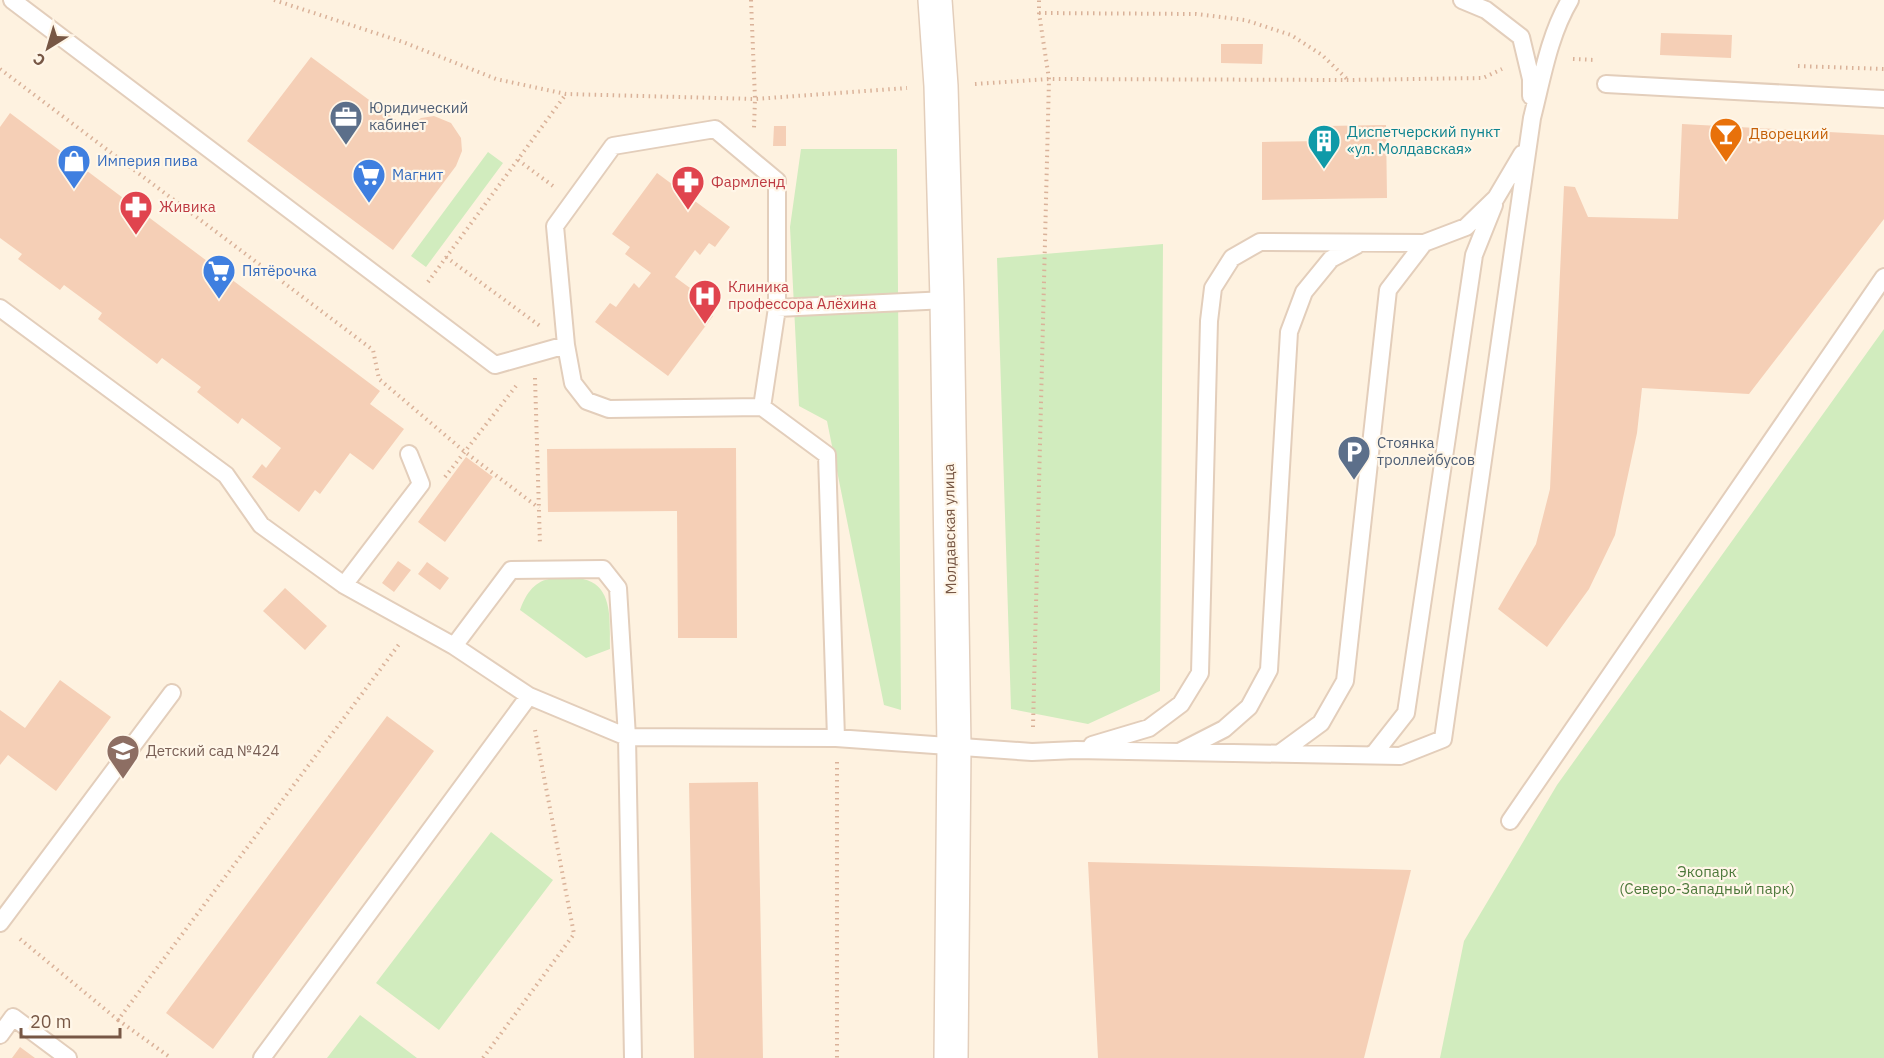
<svg xmlns="http://www.w3.org/2000/svg" width="1884" height="1058" font-family="'IBM Plex Sans',sans-serif">
<style>
.green{fill:#d1ecbe}
.building{fill:#f5cfb6}
.lines{fill:none;stroke-linecap:round;stroke-linejoin:round}
.service-casing{stroke:#e3cebb;stroke-width:20}
.tertiary-casing{stroke:#e3cebb;stroke-width:36}
.path{stroke:#dab299;stroke-width:4;stroke-dasharray:1.5 4.5;stroke-linecap:butt}
.service{stroke:#fff;stroke-width:16}
.tertiary{stroke:#fff;stroke-width:33}
.labels{text-anchor:middle;stroke-width:4.5;stroke-linejoin:round;paint-order:stroke}
.service-label{font-size:15px;fill:#4e5e75;stroke:#fff6e8;text-anchor:start}
.culture-label{font-size:15px;fill:#0d838f;stroke:#fff6e8;text-anchor:start}
.food-label{font-size:15px;fill:#c56008;stroke:#fff6e8;text-anchor:start}
.shop-label{font-size:15px;fill:#366cbe;stroke:#fff6e8;text-anchor:start}
.health-label{font-size:15px;fill:#be3a42;stroke:#fff6e8;text-anchor:start}
.street-label{font-size:15px;fill:#775745;stroke:#fff6e8}
.education-label{font-size:15px;fill:#785e54;stroke:#fff6e8;text-anchor:start}
.park-label{font-size:15px;fill:#4c783a;stroke:#fff6e8}
</style>
<rect width="100%" height="100%" fill="#fef2e0"/>
<path class="green" d="M801,149H897L901,710L884,705L827,421L799,406L790,227Z
M488,152L503,163L426,267L411,256Z
M1163,244L1160,691L1088,724L1011,709L997,258Z
M1884,329V1058H1440L1464,941L1557,785Z
M549,579C559,579 572,577 583,579C615,586 609,624 610,649L586,658L520,610C525,596 533,582 549,579Z
M491,832L553,880L439,1030L376,983Z
M360,1015L417,1058H327Z"/>
<path class="building" d="M1661,33L1732,35L1731,58L1660,55Z
M1221,44H1263L1262,64L1221,63Z
M311,57L407,128L421,118L434,116L451,123L461,138L462,151L456,166L393,250L247,141Z
M10,113L380,391L370,404L404,429L373,470L350,453L320,494L315,490L299,512L252,477L262,464L266,468L281,448L242,418L238,424L197,392L201,387L162,358L157,364L98,319L102,313L64,285L60,290L18,259L22,254L0,238V127Z
M1682,124L1884,135V219L1749,394L1642,388L1637,433L1615,535L1589,589L1547,647L1498,609L1536,544L1550,489L1564,186L1575,187L1588,217L1678,219Z
M1386,125L1387,198L1262,200V142L1324,141V126Z
M774,126H786V146H773Z
M657,173L730,227L715,247L709,243L700,255L695,250L675,277L701,296L696,303L713,316L668,376L595,322L610,303L616,307L634,283L639,288L651,273L625,254L630,247L612,234Z
M736,448L737,638H678L677,511L548,512L547,449Z
M466,457L493,477L445,542L418,522Z
M398,561L411,570L394,592L382,583Z
M427,562L449,578L440,590L418,574Z
M285,588L327,626L305,650L263,611Z
M60,680L111,717L56,791L8,755L0,765V710L25,728Z
M387,716L434,751L213,1049L166,1013Z
M758,782L763,1058H694L689,783Z
M1088,862L1411,870L1364,1058H1098Z
M20,1047L35,1058H12Z"/>
<g class="lines">
<g class="service-casing">
<path id="service" d="M12,0L495,365L566,345L573,383L587,401L609,409L762,407L827,455L836,738
M1462,0L1486,10L1521,37L1531,79V96
M1606,84L1884,99
M0,308L226,475L261,525L344,585
M777,308L947,300
M566,345L555,226L613,146L715,129L777,181V308L762,407
M409,454L421,484L344,585L454,646L529,696L627,737L836,738L1032,752L1076,750L1400,756L1443,739L1532,118C1542,79 1549,35 1570,0
M454,646L511,570L603,569L618,588L627,737L633,1058
M1092,745L1149,728L1181,704L1200,673L1209,321L1213,288L1232,258L1260,242L1424,243L1466,227L1496,198L1522,154
M1181,751L1224,729L1249,707L1269,670L1289,332L1304,292L1331,259L1357,245
M1280,753L1321,723L1345,681L1388,290L1424,243
M1373,755L1406,713L1474,255L1494,205
M1510,821L1884,277
M0,923L172,693
M0,1035L13,1017L68,1058
M262,1058L529,696"/>
</g>
<g class="tertiary-casing">
<path id="tertiary" d="M935,0L941,86L947,300L954,747L951,1058"/>
</g>
<path class="path" d="M274,0L403,42L496,79L566,94L755,99L907,88
M751,0L755,99L754,128
M1039,13L1196,14L1245,20L1291,35L1322,55L1348,80
M1573,59L1595,60
M1798,66L1884,69
M0,69L373,350L379,379L465,452L539,508
M975,84L1049,79L1349,80L1483,78L1502,69
M518,160L553,186
M446,257L540,326
M428,282L566,94
M535,378L540,545
M445,477L516,386
M1033,727L1049,79L1039,13V0
M837,762V1058
M20,939L118,1020L400,643
M118,1020L171,1058
M483,1058L574,934L535,730"/>
<use href="#service" class="service"/>
<use href="#tertiary" class="tertiary"/>
</g>
<defs>
<g id="office-pin" transform="scale(1.725)"><path d="M0 17L-7.5 6A9.5 9.5 0 1 1 7.5 6Z" fill="#5c6f8a" stroke="#fff6e8"/><path d="M-6-3h4V-5.5h4V-3h4V5H-6ZM-1-4.5V-3h2v-1.5ZM-6 0V1H6V0Z" fill="#fff"/></g>
<g id="bar-pin" transform="scale(1.725)"><path d="M0 17L-7.5 6A9.5 9.5 0 1 1 7.5 6Z" fill="#e8710a" stroke="#fff6e8"/><path d="M-6-5H6L.8 .8V4.5H3.5V6h-7V4.5H-.8V.8Z" fill="#fff"/></g>
<g id="building-pin" transform="scale(1.725)"><path d="M0 17L-7.5 6A9.5 9.5 0 1 1 7.5 6Z" fill="#0f9aa8" stroke="#fff6e8"/><path d="M-4-6H4V6H1V3H-1V6H-4ZM-2.5-4.3h1.7v1.8h-1.7ZM.8-4.3h1.7v1.8H.8ZM-2.5-1h1.7V.8h-1.7ZM.8-1h1.7V.8H.8Z" fill="#fff"/></g>
<g id="shop-pin" transform="scale(1.725)"><path d="M0 17L-7.5 6A9.5 9.5 0 1 1 7.5 6Z" fill="#3f7fe0" stroke="#fff6e8"/><path d="M-5-2.5h2.3a2.7 3.5 0 0 1 5.4 0H5L5.5 6h-11ZM-1.5-2.5h3a1.5 2.3 0 0 0-3 0Z" fill="#fff"/></g>
<g id="supermarket-pin" transform="scale(1.725)"><path d="M0 17L-7.5 6A9.5 9.5 0 1 1 7.5 6Z" fill="#3f7fe0" stroke="#fff6e8"/><path d="M-6-5.5h2.5l.6 2H6L4.5 2H-2.5L-4.4-4H-6ZM-1.5 3.2a1.3 1.3 0 1 0 .1 0ZM3 3.2a1.3 1.3 0 1 0 .1 0Z" fill="#fff"/></g>
<g id="pharmacy-pin" transform="scale(1.725)"><path d="M0 17L-7.5 6A9.5 9.5 0 1 1 7.5 6Z" fill="#e0444e" stroke="#fff6e8"/><path d="M-2-6h4v4h4v4h-4v4h-4v-4h-4v-4h4Z" fill="#fff"/></g>
<g id="hospital-pin" transform="scale(1.725)"><path d="M0 17L-7.5 6A9.5 9.5 0 1 1 7.5 6Z" fill="#e0444e" stroke="#fff6e8"/><path d="M-5-5h3v3.5h4V-5h3V5h-3V1.5h-4V5h-3Z" fill="#fff"/></g>
<g id="parking-pin" transform="scale(1.725)"><path d="M0 17L-7.5 6A9.5 9.5 0 1 1 7.5 6Z" fill="#5c6f8a" stroke="#fff6e8"/><path d="M-3.5-5.5H1a3.5 3.5 0 0 1 0 7H-1V5.5H-3.5ZM-1-3.4V-.6H.8a1.4 1.4 0 0 0 0-2.8Z" fill="#fff"/></g>
<g id="school-pin" transform="scale(1.725)"><path d="M0 17L-7.5 6A9.5 9.5 0 1 1 7.5 6Z" fill="#8d6e63" stroke="#fff6e8"/><path d="M0-5L7-2L0 1L-7-2ZM-4 1L0 2.5L4 1V4Q0 6-4 4Z" fill="#fff"/></g>
</defs>
<g fill-rule="evenodd">
<use href="#office-pin" x="346" y="117"/>
<use href="#bar-pin" x="1726" y="134"/>
<use href="#building-pin" x="1324" y="141"/>
<use href="#shop-pin" x="74" y="161"/>
<use href="#supermarket-pin" x="369" y="175"/>
<use href="#pharmacy-pin" x="688" y="182"/>
<use href="#pharmacy-pin" x="136" y="207"/>
<use href="#supermarket-pin" x="219" y="271"/>
<use href="#hospital-pin" x="705" y="296"/>
<use href="#parking-pin" x="1354" y="452"/>
<use href="#school-pin" x="123" y="751"/>
</g>
<g class="labels">
<g class="service-label">
<text x="369" y="113">Юридический<tspan x="369" dy="17">кабинет</tspan></text>
<text x="1377" y="448">Стоянка<tspan x="1377" dy="17">троллейбусов</tspan></text>
</g>
<g class="culture-label">
<text x="1347" y="137">Диспетчерский пункт<tspan x="1347" dy="17">«ул. Молдавская»</tspan></text>
</g>
<g class="food-label">
<text x="1749" y="139">Дворецкий</text>
</g>
<g class="shop-label">
<text x="97" y="166">Империя пива</text>
<text x="392" y="180">Магнит</text>
<text x="242" y="276">Пятёрочка</text>
</g>
<g class="health-label">
<text x="711" y="187">Фармленд</text>
<text x="159" y="212">Живика</text>
<text x="728" y="292">Клиника<tspan x="728" dy="17">профессора Алёхина</tspan></text>
</g>
<g class="street-label">
<text transform="translate(950 529) rotate(-91)" y="5">Молдавская улица</text>
</g>
<g class="education-label">
<text x="146" y="756">Детский сад №424</text>
</g>
<g class="park-label">
<text x="1707" y="877">Экопарк<tspan x="1707" dy="17">(Северо-Западный парк)</tspan></text>
</g>
</g>
<g transform="translate(48 48) rotate(217)" stroke="#fff6e8" stroke-width="4.5" paint-order="stroke">
<path d="M0-4.5L10 22L0 15L-10 22Z" fill="#775745"/>
<text y="-9" font-size="16" font-weight="bold" text-anchor="middle" fill="#775745">С</text>
</g>
<path d="M21 1028v9h99v-9" fill="none" stroke="#775745" stroke-width="3"/>
<text x="30" y="1028" font-size="18" fill="#775745" stroke="#fff6e8" stroke-width="4.5" paint-order="stroke">20 m</text>
</svg>
